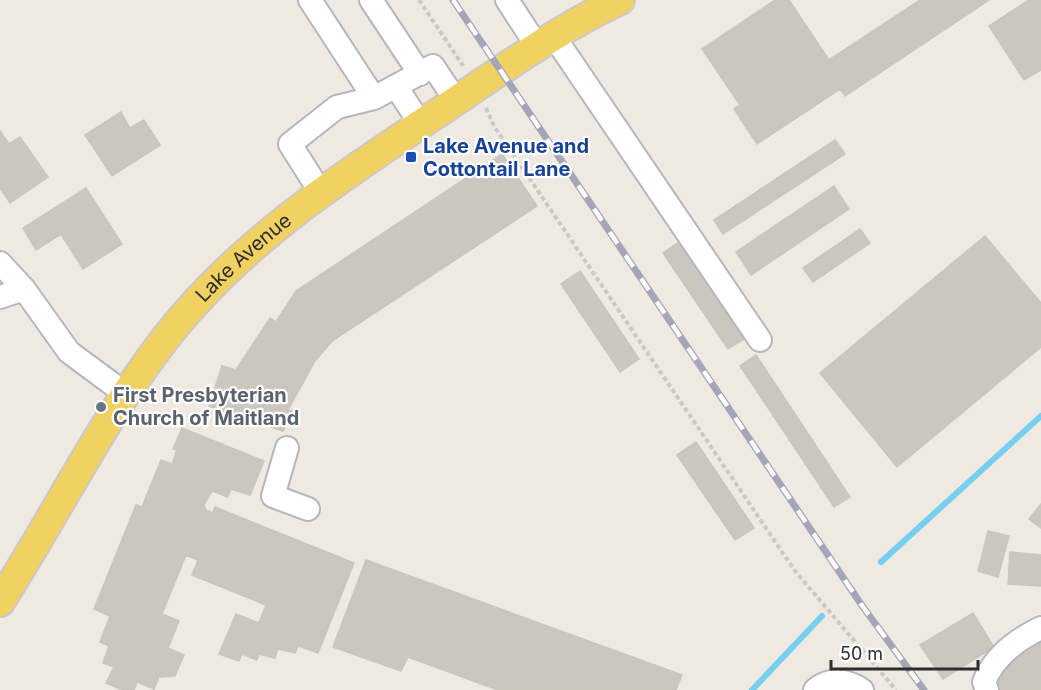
<svg xmlns="http://www.w3.org/2000/svg" width="1041" height="690" font-family="Inter,sans-serif">
<style>
.lines{fill:none;stroke-linecap:round;stroke-linejoin:round}
.stream{stroke:#75cff0;stroke-width:6}
.building{fill:#cbc7bf;stroke:#cbc5ba;stroke-width:1.5}
.minor-casing{stroke:#b4b7c1;stroke-width:26}
.major-casing{stroke:#c9c9c9;stroke-width:32}
.path{stroke:#c9c9c9;stroke-width:4;stroke-dasharray:4.5 3;stroke-linecap:butt}
.minor{stroke:#fff;stroke-width:22}
.major{stroke:#f2d163;stroke-width:28}
.rail-casing{stroke:#a3a6b8;stroke-width:7}
.rail{stroke:#fff;stroke-width:4.5;stroke-dasharray:14;stroke-linecap:butt}
.transit-dot{fill:#1a4fb4;stroke:#fff;stroke-width:2}
.worship-dot{fill:#6b7280;stroke:#fff;stroke-width:2}
.labels{text-anchor:middle;stroke-width:4.5;stroke-linejoin:round;paint-order:stroke}
.transit-label{font-size:20px;font-weight:bold;fill:#164399;stroke:#fff;text-anchor:start}
.street-label{font-size:20px;fill:#2e2e2e;stroke:#fff}
.worship-label{font-size:20px;font-weight:bold;fill:#5b616d;stroke:#fff;text-anchor:start}
</style>
<rect width="100%" height="100%" fill="#efe9e1"/>
<g class="lines">
<path class="stream" d="M881,562L1041,416
M752,690L822,616"/>
</g>
<path class="building" d="M775,0H789L829,60L920,0H989L845,96L840,89L757,144L734,109L740,105L702,49Z
M1029,0H1041V70L1024,80L989,26Z
M121,112L130,128L144,120L160,145L112,176L85,135Z
M0,131L9,144L20,137L48,177L10,203L0,188Z
M835,140L845,154L723,234L714,220Z
M502,154L537,206L332,341L315,361L288,410L292,411L283,431L209,406L222,366L236,370L270,318L276,322L296,291Z
M834,186L849,209L751,275L736,252Z
M86,188L122,244L83,269L61,234L36,250L23,228Z
M860,229L870,243L813,282L803,268Z
M985,236L1041,303V347L897,467L820,373Z
M679,242L744,339L728,349L663,253Z
M580,271L639,359L620,372L561,284Z
M756,355L850,497L834,507L740,366Z
M182,428L264,461L250,495L231,489L228,497L212,491L204,505L206,510L213,513L215,507L354,563L318,653L298,646L295,653L278,649L275,658L259,654L257,660L242,654L239,661L219,654L236,614L259,623L266,605L192,575L198,560L186,555L162,614L179,621L168,648L184,655L175,676L159,677L154,689L137,682L134,690H123L106,683L114,667L103,663L109,646L100,642L110,616L94,609L136,505L142,507L161,460L172,464L177,450L173,449Z
M696,442L754,528L735,540L677,455Z
M1041,504V528L1029,519Z
M988,531L1009,536L998,577L978,571Z
M1010,552L1041,555V586L1008,584Z
M366,560L682,675L676,690H498L408,657L401,671L333,647Z
M973,613L994,647L943,679L920,645Z
M1041,636V690H1001L994,679L1004,672L999,664Z"/>
<g class="lines">
<g class="minor-casing">
<path id="minor" d="M310,0L374,98
M371,0L420,74
M507,0L537,46
M553,35L760,340
M397,88L421,125
M321,193L290,144L337,107L374,98L433,66L456,101
M0,263L24,289L69,352L127,395
M0,297L24,289
M287,448L273,496L308,509
M815,690C829,678 847,679 862,690
M987,690L984,682C994,657 1016,640 1041,628"/>
</g>
<g class="major-casing">
<g id="major">
<path id="s1" d="M0,602C57,513 107,411 172,330C247,237 345,175 442,110C501,71 556,30 620,0"/>
</g>
</g>
<path class="path" d="M419,0L464,67
M486,108L494,126L795,571L896,690"/>
<use href="#minor" class="minor"/>
<use href="#major" class="major"/>
<g class="rail-casing">
<path id="rail" d="M453,0L863,607L924,690"/>
</g>
<use href="#rail" class="rail"/>
</g>
<rect class="transit-dot" x="405" y="151" width="12" height="12" rx="3"/>
<circle class="worship-dot" cx="101" cy="407" r="6"/>
<g class="labels">
<g class="transit-label">
<text x="423" y="153">Lake Avenue and<tspan x="423" dy="23">Cottontail Lane</tspan></text>
</g>
<g class="street-label">
<text dy="7" stroke="none"><textPath href="#s1" startOffset="424">Lake Avenue</textPath></text>
</g>
<g class="worship-label">
<text x="113" y="402">First Presbyterian<tspan x="113" dy="23">Church of Maitland</tspan></text>
</g>
</g>
<path d="M831 660v9h147v-9" fill="none" stroke="#2e2e2e" stroke-width="3"/>
<text x="840" y="660" font-size="18" fill="#2e2e2e" stroke="#ffffff" stroke-width="4.5" paint-order="stroke">50 m</text>
</svg>
